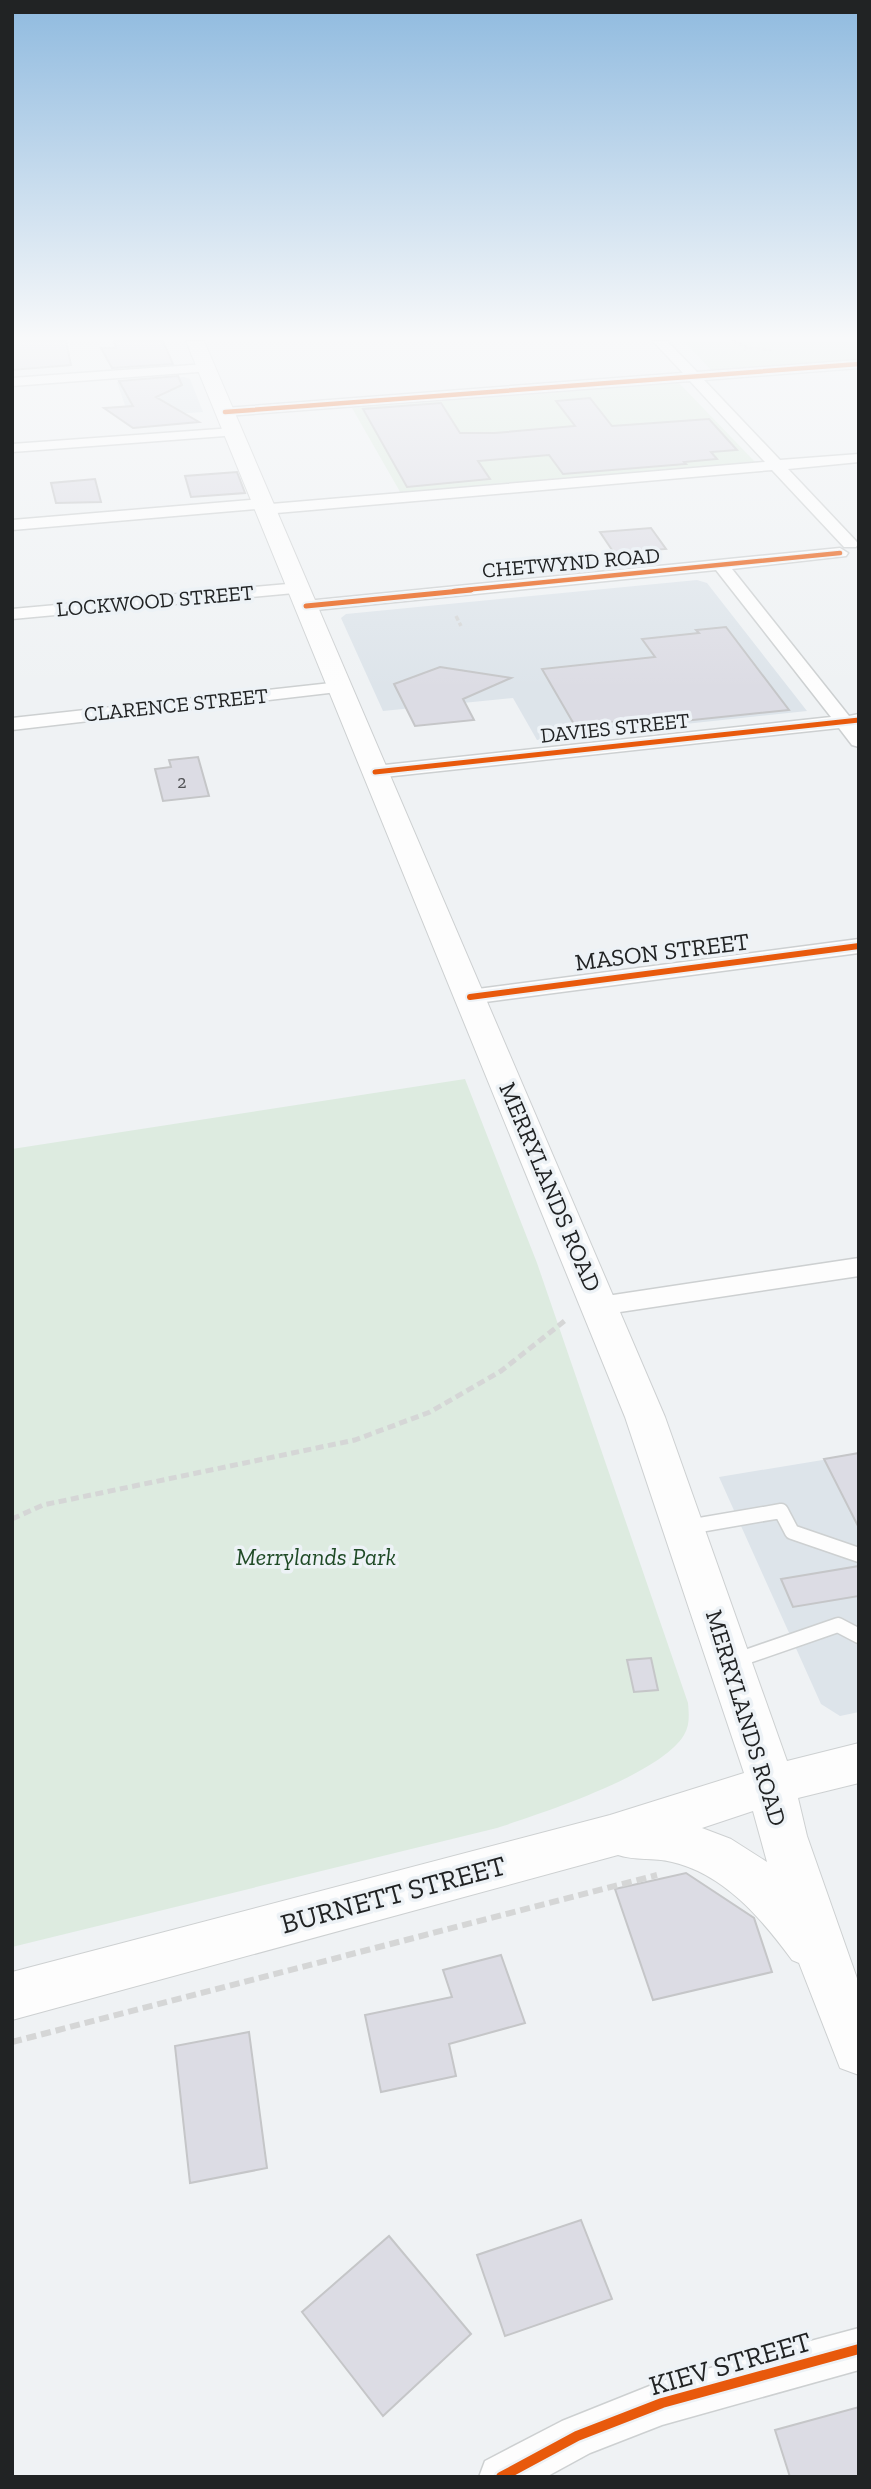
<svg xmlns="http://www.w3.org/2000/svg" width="871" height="2489" font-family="'Zilla Slab',serif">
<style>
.built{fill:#dde4ea}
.green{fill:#ddebe0}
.building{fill:#dcdce4;stroke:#c5c6c8;stroke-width:2}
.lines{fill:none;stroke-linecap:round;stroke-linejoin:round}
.lane-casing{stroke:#cdd0d1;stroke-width:17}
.street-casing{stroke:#cdd0d1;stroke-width:3}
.secondary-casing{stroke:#cdd0d1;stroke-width:2}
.path-far3{stroke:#d5d6d6;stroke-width:2.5;stroke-dasharray:4.5 2;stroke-linecap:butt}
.path-far2{stroke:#d5d6d6;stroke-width:3.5;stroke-dasharray:5 2.5;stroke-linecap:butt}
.path-far1{stroke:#d5d6d6;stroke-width:5;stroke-dasharray:8 4.5;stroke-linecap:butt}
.path{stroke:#d5d6d6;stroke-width:6;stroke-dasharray:10 5;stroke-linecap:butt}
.lane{stroke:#fdfdfd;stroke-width:14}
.street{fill:#fdfdfd;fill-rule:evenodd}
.secondary{fill:#fdfdfd;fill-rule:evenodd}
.cycleway-far3-casing{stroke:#edf2f6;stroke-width:7}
.cycleway-far2-casing{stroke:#edf2f6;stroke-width:9}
.cycleway-far1-casing{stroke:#edf2f6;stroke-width:10}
.cycleway-casing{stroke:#edf2f6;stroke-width:15}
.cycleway-far3{stroke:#e8590c;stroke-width:4.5}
.cycleway-far2{stroke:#e8590c;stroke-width:5}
.cycleway-far1{stroke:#e8590c;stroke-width:6}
.cycleway{stroke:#e8590c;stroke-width:10}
.labels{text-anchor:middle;stroke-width:7;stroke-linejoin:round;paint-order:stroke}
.far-number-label{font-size:18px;fill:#505154}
.far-street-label{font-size:21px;fill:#212324;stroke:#edf2f6}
.street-label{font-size:24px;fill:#212324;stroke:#edf2f6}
.park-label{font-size:24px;font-style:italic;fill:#204b27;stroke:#edf2f6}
.near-street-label{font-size:28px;fill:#212324;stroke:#edf2f6}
</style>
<rect width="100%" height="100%" fill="#eff2f4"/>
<path class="built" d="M184,377L190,379L203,412L129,417L117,382Z
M697,580L707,583L807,711L537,740L513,698L383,711L341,618L346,614Z
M859,1454V1712L840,1716L821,1704L719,1477Z"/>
<path class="green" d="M684,341H859V359L712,371Z
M678,382L756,463L403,497L352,408Z
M465,1079L537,1263L688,1703C689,1714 690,1725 684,1735C660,1775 542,1813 497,1828L12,1947V1149Z"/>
<path class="building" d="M12,341H66L71,365L12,370Z
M114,341H163L173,364L112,368L101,348H116Z
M178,376L182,385L156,397L199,422L133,428L104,408L133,406L119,381Z
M590,398L612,426L709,419L737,450L711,452L717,459L684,462L686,464L563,474L549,455L478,461L490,479L407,487L363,409L441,403L460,433H495L575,426L556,401Z
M237,472L245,493L191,497L185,476Z
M95,479L101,502L56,503L51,483Z
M651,528L666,549L614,553L600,532Z
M726,627L789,710L636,726L632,720L575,726L542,669L655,657L642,639L699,633L696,630Z
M440,667L511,678L463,699L474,720L415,726L394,684Z
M198,757L209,796L163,801L155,769L171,767L169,760Z
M859,1453V1528L824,1459Z
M859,1566V1596L793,1607L781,1579Z
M651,1658L658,1690L634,1692L627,1660Z
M686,1873L754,1918L772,1972L653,2000L615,1889Z
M501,1955L525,2023L449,2044L456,2076L381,2092L365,2015L452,1997L443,1970Z
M249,2032L267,2168L190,2183L175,2046Z
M581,2220L612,2299L505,2336L477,2255Z
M389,2236L471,2334L383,2416L302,2312Z
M859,2407V2477H790L775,2430Z"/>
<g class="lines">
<g class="lane-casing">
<path id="lane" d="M688,1527L781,1511L792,1532L859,1555
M734,1661L838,1625L859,1636"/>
</g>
<g class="street-casing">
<path id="street" d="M653,341H667L697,372L859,360V368L704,380L780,460L859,454V462L788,469L856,541L858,544L856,547H844L772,470L265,514L257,509L12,530V520L263,499L271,504L765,462L690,381L225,416L218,412L225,408L683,373Z
M206,364L213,368L211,371L12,386V378Z
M233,428L240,432L238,435L12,452V444Z
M840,548L848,553L846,556L732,569L849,716L859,714V747L852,745L839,728L375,778L368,776L365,772L375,766L831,717L716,570L306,611L297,606L306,601Z
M299,583L307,588L305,592L12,619V609Z
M340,682L349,687L346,691L12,730V718Z
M859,939V953L470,1004L462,1002L459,997L462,992L470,990Z
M859,1258V1276L600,1315L590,1313L586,1306L590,1299L600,1297Z
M859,2328V2370L662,2425L590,2453L546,2477H479L485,2461L562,2421L662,2381Z"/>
</g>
<g class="secondary-casing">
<path id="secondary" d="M186,341H204L665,1417L787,1761L859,1743V1783L798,1798L807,1836L859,1984V2075L840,2068L799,1963L792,1960C762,1919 724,1874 672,1862C654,1857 635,1861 618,1855L12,2020V1972L610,1815L744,1773L625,1417ZM753,1811L767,1862L731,1839L702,1828Z"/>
</g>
<path class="path-far3" d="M732,341L749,348L743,350
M749,348L772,350"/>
<path class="path-far2" d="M456,616L461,626"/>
<path class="path-far1" d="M12,1519L43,1505L355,1440L430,1412L501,1371L567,1319"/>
<path class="path" d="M12,2042L657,1875"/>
<use href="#lane" class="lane"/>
<use href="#street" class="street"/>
<use href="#secondary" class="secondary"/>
<g class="cycleway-far3-casing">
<path id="cycleway-far3" d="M225,412L859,364
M454,591L840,553"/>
</g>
<g class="cycleway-far2-casing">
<path id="cycleway-far2" d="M306,606L471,590
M375,772L859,720"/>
</g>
<g class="cycleway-far1-casing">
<path id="cycleway-far1" d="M470,997L859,946"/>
</g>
<g class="cycleway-casing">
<path id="cycleway" d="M501,2477L577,2436L662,2403L859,2349"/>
</g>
<use href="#cycleway-far3" class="cycleway-far3"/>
<use href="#cycleway-far2" class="cycleway-far2"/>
<use href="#cycleway-far1" class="cycleway-far1"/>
<use href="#cycleway" class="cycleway"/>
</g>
<linearGradient id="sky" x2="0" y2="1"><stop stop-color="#8fbadf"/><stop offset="0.49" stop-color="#f8f9fa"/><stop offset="1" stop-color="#f8f9fa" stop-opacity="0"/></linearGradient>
<rect width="871" height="689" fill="url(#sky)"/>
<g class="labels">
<g class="far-number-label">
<text x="182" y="788">2</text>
</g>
<g class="far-street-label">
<text transform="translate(571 563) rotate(-5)" y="7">CHETWYND ROAD</text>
<text transform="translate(155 601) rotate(-5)" y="7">LOCKWOOD STREET</text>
<text transform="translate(176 705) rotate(-6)" y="7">CLARENCE STREET</text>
<text transform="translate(615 728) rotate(-6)" y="7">DAVIES STREET</text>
</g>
<g class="street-label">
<text transform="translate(662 952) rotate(-7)" y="8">MASON STREET</text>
<text transform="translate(550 1187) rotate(67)" y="8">MERRYLANDS ROAD</text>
<text transform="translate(746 1718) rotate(73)" y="8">MERRYLANDS ROAD</text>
</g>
<g class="park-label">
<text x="316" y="1565">Merrylands Park</text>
</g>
<g class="near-street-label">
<text transform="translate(393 1894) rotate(-15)" y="10">BURNETT STREET</text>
<text transform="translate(730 2363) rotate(-16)" y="10">KIEV STREET</text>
</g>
</g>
<rect width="871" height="2489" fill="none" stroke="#212324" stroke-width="28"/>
</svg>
